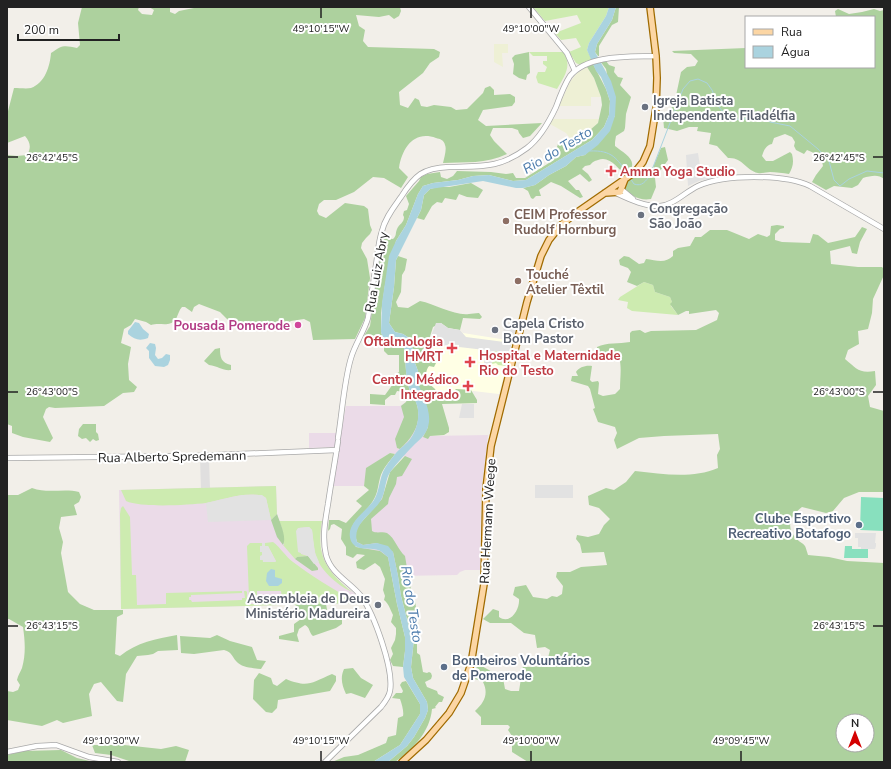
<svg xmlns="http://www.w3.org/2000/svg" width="891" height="769" font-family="'Nunito Sans',sans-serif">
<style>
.residential{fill:#e0dfdf}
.industrial{fill:#ebdbe8}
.education{fill:#ffffe5}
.farmland{fill:#eef0d5}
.grass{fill:#cdebb0}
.forest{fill:#add19e;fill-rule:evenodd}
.pitch{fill:#88e0be}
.parking{fill:#e2e2e2}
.water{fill:#aad3df}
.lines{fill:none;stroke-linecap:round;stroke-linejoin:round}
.stream{stroke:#aad3df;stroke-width:1}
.tertiary-casing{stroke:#a9a9a9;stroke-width:6}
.primary-casing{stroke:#a06b00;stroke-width:8}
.tertiary{stroke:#fff;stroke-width:4.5}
.primary{stroke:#fcd6a4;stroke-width:5.5}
.ticks{fill:none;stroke:#222;stroke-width:1.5}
.worship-dot{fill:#6b7280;stroke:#fff;stroke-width:1.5}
.health-dot{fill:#e0444e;stroke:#fff;stroke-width:1.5}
.education-dot{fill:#8d6e63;stroke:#fff;stroke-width:1.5}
.hotel-dot{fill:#d1479c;stroke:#fff;stroke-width:1.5}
.service-dot{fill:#5c6f8a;stroke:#fff;stroke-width:1.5}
.labels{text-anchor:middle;stroke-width:4;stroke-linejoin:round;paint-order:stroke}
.worship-label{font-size:13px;font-weight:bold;fill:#5b616d;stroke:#fff;text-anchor:start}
.health-label{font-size:13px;font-weight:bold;fill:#be3a42;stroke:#fff;text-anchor:start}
.education-label{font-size:13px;font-weight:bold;fill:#785e54;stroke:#fff;text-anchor:start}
.street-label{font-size:13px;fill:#222;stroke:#fff}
.hotel-label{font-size:13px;font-weight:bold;fill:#b23c85;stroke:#fff;text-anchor:end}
.service-label{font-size:13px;font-weight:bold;fill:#4e5e75;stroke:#fff;text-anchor:end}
.water-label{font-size:14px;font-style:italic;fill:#4a7aab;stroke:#fff}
.ticks-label{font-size:10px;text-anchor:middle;fill:#222;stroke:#fff;stroke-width:4;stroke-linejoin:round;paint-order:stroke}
</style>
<rect width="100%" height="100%" fill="#f2efe9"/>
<path class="residential" d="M200,458H209L210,489H201Z"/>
<path class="industrial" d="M408,398L430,436L488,435L481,494L480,570H465L460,572L457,575L398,576L357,542L404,456L390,453L367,468L364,486H333L339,447L309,448V433H341L346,406H400L406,402Z
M276,486L277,514L279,521H322L320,546L327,565L337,579L355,594L362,603L121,609L119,490Z"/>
<path class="education" d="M448,328L460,330L463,333L513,341L499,394L456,389L446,400L440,399L435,389L427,382L426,372L428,367L436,363L432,362L431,359L426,355L427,346L430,339Z"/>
<path class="farmland" d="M494,44H508V53H502L503,67L494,62Z
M587,67L594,78L601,97H591V106H559L570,82L577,73Z
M553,119H599L598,123L587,134L576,140L570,138L566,133L550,124Z"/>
<path class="grass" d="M533,7H609L606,16L589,43L587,50L592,60L580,65L576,63L569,52L581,47L576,38L561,40L555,33L581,23L577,15L545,21Z
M529,52H563C573,65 564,77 557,89L538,83L536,77L538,72H545L547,67L543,64V61H547V56H533Z
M644,282L653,285L655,292L670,297L672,302L671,306L678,315L632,311L627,308L628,302L618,300L620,297Z
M494,351L509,353L506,366L498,365L496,363L492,364Z
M276,486L277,514L271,520L266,498C252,489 222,500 206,503C188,505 141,508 126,501L121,490Z
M123,506L130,517L132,575H136L137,605L166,604V593L242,591V593L191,595V597H189V600H191L192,602L242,600V598H245L244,591H246L247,592V600L251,604L265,603V599H282L281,591H257V601H251L249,598L247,546L250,543H262V546H260V552H262L263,562L276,561L268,546H265V543L273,542C281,548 285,556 293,562C311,576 331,587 351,600L360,601L362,603L121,609L120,514L121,508Z
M279,521H322C316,556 326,570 352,592C337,585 318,569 315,552C313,545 313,537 312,530L309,527L299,528L301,554L308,556L297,557L295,559L283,545H284L282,528Z"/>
<path class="forest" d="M82,7H139L138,10L142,14L152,15L154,10L149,7H170V12L175,14L179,11L199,7H400L401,11L399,16L394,19L389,15L379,17L356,15L359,26L365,30L363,41L368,47L434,49L440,52L439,57L430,63L423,73L399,92L400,105L408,108L415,98L419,100L421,106L427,107L434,105L451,107L456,110L467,109L483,93L485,88L490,86L494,90V95L510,94L515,97V102L512,106L483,110L478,120L486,126L542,123L530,136L523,138L519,133L518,130L512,128H493L490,135L494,141L507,154C486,164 465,162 443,163C444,158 447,149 445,145C444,140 440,139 436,138C414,130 402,148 399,168L408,177L401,188L384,178L373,177L354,192L336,200H324L319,204L317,211L319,215L326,218L345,203L364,206L368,209L370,225L372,230L370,234L366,238L362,243L361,248L367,259L370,278L365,318L355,339L313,340L310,322L304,319L291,321L280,327H243L232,324L220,312L199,304L194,307L192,312L185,307H182C179,310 178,315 176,319C169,328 161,322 151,325L146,322L135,319L131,325L124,329L121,343L131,347L128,364L129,380L137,387L134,392L123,393L104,406L55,408L49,407L46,409L43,417L53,438L50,442L23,437L12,433V426L7,424V155L17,156L27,155C31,148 31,143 25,136L7,143V115L14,88C19,88 27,89 31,88C45,83 50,66 51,53C62,45 64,45 77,48L80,45L78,23Z
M616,7H619L618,22L612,25L599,46V56H598L595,52L597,44L612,20Z
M838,9L849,14L862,12L874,9L880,11L884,10V179C878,174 871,176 863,178L858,185L852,188L834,186L826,190L812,182L816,175L823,166C822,157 815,153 807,150L804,154L796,150L794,146L795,142L792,137L785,134L774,138L772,144C766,145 764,150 762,156L766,161H773L790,152L792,154C794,162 793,167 789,174C783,173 776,172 770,172C766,172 761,174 758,173C745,170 743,157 728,158L717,146L709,144L711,133L697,131L698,127H689L677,131L664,128L663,117L674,105L681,72L687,67L695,66L698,61L691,54L674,53L672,51L746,48V67H874V17H836L835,11Z
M529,52L530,73L527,75L526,80L519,78L513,74L514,64L512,58L515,55Z
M600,61H606L609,65L615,67L614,72L618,77L623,78L620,85L631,97L626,114L625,128L624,131L616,136L615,142V146C625,154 642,162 625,175C618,168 609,155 598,160C594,161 593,162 590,165L585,166L582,169L588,174L592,180L589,182L580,174L568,181L576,190H579L583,197L580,198L561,186L551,182L539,190L541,196H536L533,199L531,198L528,191L523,188L535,185L549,175L566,166L576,157L585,155L615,116L606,69Z
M593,64L606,89L610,101L609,115L604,127L592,140L526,180L513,181L489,175L473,176L458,180L433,183L423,186L418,194L406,225L396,241L385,285L381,313V332L383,338L401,344L404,347C406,360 405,375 409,388C410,393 414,397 416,402C423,421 414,436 400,449L397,448L395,439L404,417L401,406L406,402L408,398C406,392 403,392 397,391L395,395H391L385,400V405L370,404V394L385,395L393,384V376L399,372V355H388L384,351V347L378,341L377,336L370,335L363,339H362L370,326L378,268L384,238L393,239C397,235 395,234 397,229C399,224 404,223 404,217L403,215L404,211L407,210L409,204L406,196L419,181L421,177L427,174L440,172L441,177L447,179L453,176L457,171L491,172L506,174L513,173L516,178H525L549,163L546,160L552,154L557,153L559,150L557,147L558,144L565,138L576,140L581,138L598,123L602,105L601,97L594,78L587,67Z
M665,147L668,160L655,178L656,187L651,199C640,201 630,196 624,187C628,179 637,174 644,167L647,170L653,167L661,148Z
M471,183L483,190L478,198L467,197L459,194L456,200L445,198L442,203L437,202L432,206L424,220L417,218L421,210L424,195L430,189L438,187H449Z
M777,225L784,226V228L780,229L775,234V240L782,242L810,243L813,234L818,235L828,243L855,237L862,227L867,229L860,242L857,254L852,253L850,246L830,251L831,264L858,267H882L884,269V275L873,299L872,313L868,329L858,331L859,344L848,350L845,359C856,368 859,374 875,371L876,385L868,396L870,407L884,411V492H859L844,498L833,511L826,513L802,507C790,516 785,527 797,539C799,542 803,543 805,546C806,548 807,552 808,555L829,557L847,561L884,563V762H574L570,761L568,762H528L512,752V743L514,739L508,730L510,727L508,725H481V717L475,711C484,703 489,694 483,682L475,679L472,675L478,665H480L503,678L505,689L511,691H519L523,666L525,664L526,667L546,666L550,650L545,647L537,648L535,635L524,633L511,623H490L483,619L493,609L499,611V617C510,625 520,610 519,599L513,595L515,587L526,585L533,597L547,599L552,596L557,597L562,594L563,586L556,577L557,572H570L581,567L607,565L604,552L582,553L580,544L576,539L577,535L588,537L599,534L604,525L610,519L599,508L589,505L588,496L606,488L614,490L626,482L635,471C663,474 692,479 718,468L717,455L720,449L718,434L664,436L639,438L617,449L614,440L617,433L615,427L598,422L593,409L595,408L590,389L588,386L571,381L572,376H578L576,372C579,367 586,365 592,366L590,380L592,382L598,381L599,383L598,394L603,396L615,394L620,389C620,378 622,367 619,357H600L597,355V347C607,342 619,344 630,342V333L632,331L640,330L645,333L651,331L696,330L717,320L719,313L716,310L689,314V311H686L678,315L670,304L672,302L670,297L655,292L653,285L644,282L637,286L627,282L631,272L628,268L620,265L619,260L624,256L629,257L639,264L644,263L646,259C656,260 665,264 673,256V251L678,248L690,246L695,237H701L710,230H727L749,239L758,234L767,237L770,235L771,226ZM843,721H867V745H843Z
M398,256L407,259L405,270L402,275L401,292L396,302L398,307L408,308L420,301C435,304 455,316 469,314C472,314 475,313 479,313L482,317L480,319L463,318L460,330L448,328L441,323L433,327L427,346L426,355L430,356L432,362L436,363L434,367L429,366C425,371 426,376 427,382L435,389L440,399L446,400L456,389L471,390L477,400V403L442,404L449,428V432L444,435L430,436L428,439L423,437L428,427L419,388L416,378L418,371L415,363L411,339L403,334L395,332L389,323L394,287L396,260Z
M220,348C220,357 221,363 231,365V370C223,371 218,366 209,365L204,361L215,349Z
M83,424H96V432L98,434L99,440L96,441L93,439L90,442L86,438L82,439L78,436L79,429Z
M390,453L395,454C390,461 382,469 380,478C378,485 378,492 374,499C365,516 340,525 356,547L380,551L388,557L397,604L405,637V651L403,667L393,666L390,660L393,654L391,648L395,640L396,634V628L391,622L393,615C390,609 389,604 384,600L385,596L383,590L385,579L380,567L375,563L364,570L357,568L356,562L365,555L357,554L353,558L346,555V547L341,539L342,529L334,524L331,525L330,529L328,531L329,520H339L346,523L362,506L356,501L369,490L364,486L366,468Z
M405,456L412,459L402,476L397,477L396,484L389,498L388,504L371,519L372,531C377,534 382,531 387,533C395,538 398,550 405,556L407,568V576L411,583L410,598L415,600L419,630L417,642V653L420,655L423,672L427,673L429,672L431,673L432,676L431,679L425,682L427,687L437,691L438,694L444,697L442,702H439L435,707L436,708L432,709C430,732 413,749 395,762H388L407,746L414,737L425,718L428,710L427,702L413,678L411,667L414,639L409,627L401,596L398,576L393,552L377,543L363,545L357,542L355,535L358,526L382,499L390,472Z
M32,488C48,494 64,488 79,492L81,497L79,502L74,505L77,515L61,517L59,528L63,542L61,553L68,592L80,604L94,610H123V614L117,617L115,654L120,656C137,642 156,639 177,635L178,650L158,651L153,654L148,655L137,656L126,674L123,702L117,701L101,682L94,684L89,694L92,716L63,723L57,720L42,726L7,720V691L13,692L18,690L20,685L17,680C18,675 20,673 22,668C26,654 25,641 23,627L9,619H7V495H18Z
M277,514C280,523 287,537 283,545L277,537L271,520Z
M308,556L318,568V570L312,571L295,559L297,557Z
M299,604H326L328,615L338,617L342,619V624L336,628L313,636C309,633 310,627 305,625L299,629L297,635L299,642L279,639V636L294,632V624L301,619L295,614L294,610L295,606Z
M217,635L230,641L252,647L257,660L266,661L261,669C254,668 244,668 238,663C232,658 233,652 224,650L194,654L181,653L180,636L210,638Z
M353,668L361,678L373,685L365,698L351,693L346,694C342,685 340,678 344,669Z
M259,673L271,678L273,684L277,686L286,679C308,688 311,683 332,674L336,676V681L330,691L278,700L277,708L272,713L266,712L253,699L254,680Z
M406,681L420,704V714L400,745L373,762H332L344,757L358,755L386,743L388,737L396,735L398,718L403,716C404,712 402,704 400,699L392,698L396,693H402L403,691L400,685L402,682Z
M92,745H124L161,749L176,746L189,750L185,762H132L111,755L95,753Z
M61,750L77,758L94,762H7V755L24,751Z"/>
<path class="pitch" d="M861,497L884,498V531L860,530Z
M845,546H852V549H868V558H844Z"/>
<path class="parking" d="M698,153L701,173L711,172L712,178L699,181L688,186L686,155Z
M436,323H441L448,328L460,330L466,337L512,343L509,353L494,351L490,374L480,373V366L484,365L485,350L459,347V345L448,344L447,346L433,344L434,339H430Z
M504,324L516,327L513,341L503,339Z
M462,404H474V418H459Z
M535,485H573V498H535Z
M242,495H262L266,498L271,520L208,522L206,503Z
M309,527L312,530L315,553L319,562L314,564L308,556L298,552L296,531L298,528Z
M855,533H876L875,543H876V546L875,549H861V547H858V538H855Z
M262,543H265V546H268L276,562H263V560H260V556L262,555V552H260V546H262Z"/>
<path class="water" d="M609,7H616L612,20L597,44L595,52L611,81L616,97L615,116L610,131L598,145L585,155L576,157L566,166L549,175L535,185L523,188H516L483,181L430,189L424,195L421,210L396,260L394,287L389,323L395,332L403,334L411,339L415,363L418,371L416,378C421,393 433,411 428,427C425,436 419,440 413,446C406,453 397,463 391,471C385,478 386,491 381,500C373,514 352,523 357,542L363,545L377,543L388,546L393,552L398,576L401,596L409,627L414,639L411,667L413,678L427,702L428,710L425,718L414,737L407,746L388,762H373L400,745L420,714V704L404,677L403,667L405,651V637L397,604L388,557C385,555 382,551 378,550C369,547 357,552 351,541C344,524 367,511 374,500C380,490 379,478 385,468C388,463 392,458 396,453C400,448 407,444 411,438C418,428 421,412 415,400C412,394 409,390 408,384C405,372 406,359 404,347L400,344H391L383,338L381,332L382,303L389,256L396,241L406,225L418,194L423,186L433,183L458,180L473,176L489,175L513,181L526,180L592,140L604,127L609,115L610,101L606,89L601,77L596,71L587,50L589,43L606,16Z
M135,322L139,323L143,329L149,334L148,338C140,341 135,340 128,334V331Z
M150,343L155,344L156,348L155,355L158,359L162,358L166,354L170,355V360L168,365L164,367L155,366L149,358V351L146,348Z
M271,569L275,570V577L282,579V583L278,586H269L266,581L267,573Z"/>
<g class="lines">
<path class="stream" d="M590,151C612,150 617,158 628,175
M630,178L634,184C642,187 646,181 650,175L683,89L690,81L698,79L707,83L712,90L719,107L724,113L733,118L742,120L756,114L770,122L790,126L818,149L829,161L834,180L840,186L849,179L867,171L884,173"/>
<g class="tertiary-casing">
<path id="tertiary" d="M529,7L567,53L575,71
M621,189L633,199
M616,193C629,199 645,207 660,206C674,205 685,192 698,186C724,174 784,174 810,186L884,229
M338,438C342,414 344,381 351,358C355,344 364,332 368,318C371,298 374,278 377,258C378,249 379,240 382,231C385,218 394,207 401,197C415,175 423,168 449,167C481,166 499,169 527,148C540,138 549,122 556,107C560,96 564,85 570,76C588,54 630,57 656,56
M7,458L192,456L337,450
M7,752L37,746L56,745L89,757L118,762
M325,762L381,707C385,702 389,697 390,691C394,669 374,614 361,596C350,582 331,574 326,555C322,538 325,521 328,504C331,483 335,462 338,441"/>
</g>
<g class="primary-casing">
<path id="primary" d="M605,193L620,192L625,179
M402,762L426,740L449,713L461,693L471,664L484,584L486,489L491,446L527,302L541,256L549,240L561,225L576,213L635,172L643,162L650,146L656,108L657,78L656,56L650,7"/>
</g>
<use href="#tertiary" class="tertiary"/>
<use href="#primary" class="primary"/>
</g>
<path class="ticks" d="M321,8V18M531,8V18M8,157H18M873,157H883M8,392H18M873,392H883M8,626H18M873,626H883M111,751V761M321,751V761M531,751V761M741,751V761"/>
<g class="worship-dot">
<circle cx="645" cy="107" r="4"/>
<circle cx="641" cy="215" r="4"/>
<circle cx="495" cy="330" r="4"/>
<circle cx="378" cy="605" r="4"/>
</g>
<g class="health-dot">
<path d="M609 165h4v4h4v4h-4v4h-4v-4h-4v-4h4z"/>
<path d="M450 342h4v4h4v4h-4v4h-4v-4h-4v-4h4z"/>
<path d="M468 356h4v4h4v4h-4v4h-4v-4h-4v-4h4z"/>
<path d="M466 380h4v4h4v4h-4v4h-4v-4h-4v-4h4z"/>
</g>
<g class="education-dot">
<circle cx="506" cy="221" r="4"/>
<circle cx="518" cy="281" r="4"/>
</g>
<circle class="hotel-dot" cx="298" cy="325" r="4"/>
<g class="service-dot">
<circle cx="859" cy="525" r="4"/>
<circle cx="444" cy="667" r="4"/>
</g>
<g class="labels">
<g class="worship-label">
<text x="653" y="105">Igreja Batista<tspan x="653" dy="15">Independente Filadélfia</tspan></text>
<text x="649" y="213">Congregação<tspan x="649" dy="15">São João</tspan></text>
<text x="503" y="328">Capela Cristo<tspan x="503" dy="15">Bom Pastor</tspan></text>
<text x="370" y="603" text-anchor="end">Assembleia de Deus<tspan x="370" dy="15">Ministério Madureira</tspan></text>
</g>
<g class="health-label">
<text x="620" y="176">Amma Yoga Studio</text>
<text x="443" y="346" text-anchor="end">Oftalmologia<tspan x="443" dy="15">HMRT</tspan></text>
<text x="479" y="360">Hospital e Maternidade<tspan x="479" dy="15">Rio do Testo</tspan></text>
<text x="459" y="384" text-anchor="end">Centro Médico<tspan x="459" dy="15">Integrado</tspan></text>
</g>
<g class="education-label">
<text x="514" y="219">CEIM Professor<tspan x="514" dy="15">Rudolf Hornburg</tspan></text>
<text x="526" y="279">Touché<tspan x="526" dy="15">Atelier Têxtil</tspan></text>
</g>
<g class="street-label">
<text transform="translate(376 272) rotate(-80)" y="5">Rua Luiz Abry</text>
<text transform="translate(172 456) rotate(-1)" y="5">Rua Alberto Spredemann</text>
<text transform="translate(487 521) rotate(-87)" y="5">Rua Hermann Weege</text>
</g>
<g class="hotel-label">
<text x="290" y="330">Pousada Pomerode</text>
</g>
<g class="service-label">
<text x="851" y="523">Clube Esportivo<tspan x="851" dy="15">Recreativo Botafogo</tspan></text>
<text x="452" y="665" text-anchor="start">Bombeiros Voluntários<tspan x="452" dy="15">de Pomerode</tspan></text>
</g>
<g class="water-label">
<text transform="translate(557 150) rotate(-31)" y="5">Rio do Testo</text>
<text transform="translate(412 604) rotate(81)" y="5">Rio do Testo</text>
</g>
</g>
<g class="ticks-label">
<text x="321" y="32">49°10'15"W</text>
<text x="531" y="32">49°10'00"W</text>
<text x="52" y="161">26°42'45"S</text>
<text x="839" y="161">26°42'45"S</text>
<text x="52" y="395">26°43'00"S</text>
<text x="839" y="395">26°43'00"S</text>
<text x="52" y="629">26°43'15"S</text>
<text x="839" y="629">26°43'15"S</text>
<text x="111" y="744">49°10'30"W</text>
<text x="321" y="744">49°10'15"W</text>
<text x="531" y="744">49°10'00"W</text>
<text x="741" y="744">49°09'45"W</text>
</g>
<rect width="891" height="769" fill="none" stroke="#222222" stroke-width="16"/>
<rect x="745" y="16" width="130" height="52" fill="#ffffff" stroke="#a7a7a7"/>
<rect x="753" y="29" width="20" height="6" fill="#fcd6a4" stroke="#a7a7a7"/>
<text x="781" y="36" font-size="12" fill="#222222">Rua</text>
<rect x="753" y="46" width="20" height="12" fill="#aad3df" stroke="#a7a7a7"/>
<text x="781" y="56" font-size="12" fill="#222222">Água</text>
<g transform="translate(855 733)"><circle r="19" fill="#ffffff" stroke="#a7a7a7"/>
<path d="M0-3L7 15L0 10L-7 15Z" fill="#d40000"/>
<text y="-6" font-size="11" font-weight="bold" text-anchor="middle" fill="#222222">N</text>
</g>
<path d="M18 34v6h101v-6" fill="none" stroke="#222222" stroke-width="2"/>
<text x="24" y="34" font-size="12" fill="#222222" stroke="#ffffff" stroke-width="3" paint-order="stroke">200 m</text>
</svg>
